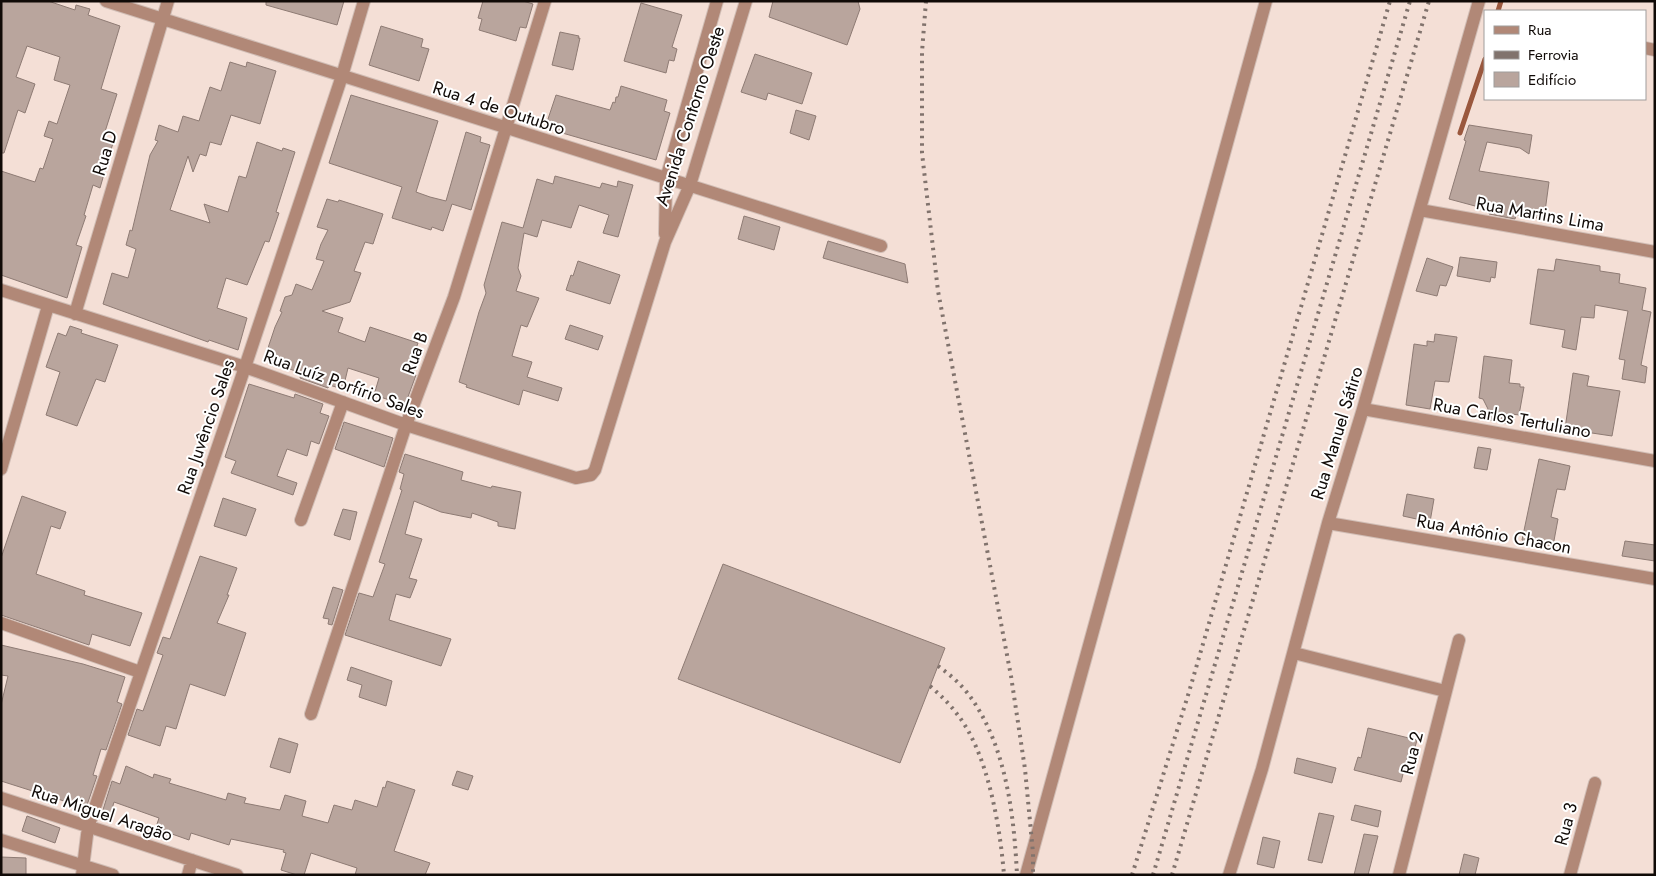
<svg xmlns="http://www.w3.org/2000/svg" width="1656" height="876" font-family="Jost,sans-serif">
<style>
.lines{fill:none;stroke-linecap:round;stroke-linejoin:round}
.stream{stroke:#9a583e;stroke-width:5}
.building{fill:#b9a59d;stroke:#8e7b74}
.minor-casing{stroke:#d0bdb5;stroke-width:14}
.minor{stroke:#b18877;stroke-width:12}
.rail{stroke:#81736d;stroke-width:4;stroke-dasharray:2.5 5;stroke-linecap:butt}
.labels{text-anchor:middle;stroke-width:4;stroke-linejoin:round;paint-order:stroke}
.street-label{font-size:18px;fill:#100a07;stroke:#fff}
</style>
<rect width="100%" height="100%" fill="#f4dfd6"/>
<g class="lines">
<path class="stream" d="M1498,11L1501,1
M1460,133L1485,59"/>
</g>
<path class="building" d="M1,1H48L75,10L76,5L90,9L88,15L120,26L101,89L117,94L103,138L113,143L100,188L93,185L84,215L86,216L76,245L82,247L67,298L1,275V171L35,182L40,168L43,169L53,139L44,136L49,121L57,124L70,85L54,80L60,57L27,46L16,77L35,84L25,113L18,110L4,153H1Z
M266,1H344L337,25L266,5Z
M483,1H523L533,4L526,28L520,27L516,41L479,30L482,19L478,18Z
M773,1H858L860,9L847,45L769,17Z
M641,3L682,15L672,47L677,49L674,61L669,60L666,73L624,61Z
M381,26L423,39L421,47L429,49L419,81L369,65Z
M560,32L579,36L578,38H580L573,70L552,65Z
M755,54L812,73L802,104L768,93L766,100L741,92Z
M230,62L246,67L247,62L276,71L260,124L231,115L221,145L210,142L206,156L200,154L193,172L188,156L170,210L210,223L204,204L228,212L239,176L246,178L257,142L282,151L283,148L295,152L276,212L279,213L269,242L265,241L247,285L226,278L217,308L247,318L238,350L209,340L208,342L103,304L112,273L128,278L136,249L126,245L130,230L132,231L150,155L158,141L155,140L159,125L178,132L183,116L199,121L210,87L221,91Z
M621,86L667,100L664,111L670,113L656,160L545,128L556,95L610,110L613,102L615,103L616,97H618Z
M351,95L438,121L416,192L430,197L446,201L466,132L481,137L480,142L490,145L471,210L452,204L443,231L432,227L431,230L392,218L402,187L329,163Z
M796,110L816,116L809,140L790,133Z
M1469,125L1532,135L1529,154L1520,148L1487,142L1479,171L1549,182L1544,219L1516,215L1515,219L1489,214L1490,210L1449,199L1466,141L1464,140Z
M555,176L600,188L602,183L617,187L618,181L633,185L618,237L603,233L609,215L579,205L571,228L542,220L537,237L524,233L518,268L521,276L516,291L539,298L527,327L521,325L512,356L532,362L527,377L562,388L558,401L523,390L519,405L466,387L467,385L459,382L479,312L486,293L484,285L502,222L523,228L537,179L553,184Z
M327,199L338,202L339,200L383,214L373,244L365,242L354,271L361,273L350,302L322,311L343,318L338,332L365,342L370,327L418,343L413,357L418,359L413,374L416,375L405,405L374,395L379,378L348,368L343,389L329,385L328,388L300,378L301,373L264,360L275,327L282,312L280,311L285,297L292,295L296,284L312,290L324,261L316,259L321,244L328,230L317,227Z
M744,216L780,227L774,250L738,239Z
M828,241L905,264L908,283L823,258Z
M1460,257L1497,262L1495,278L1491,277L1490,282L1457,276Z
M1427,258L1453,267L1446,286L1440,285L1437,296L1416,291Z
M1556,259L1600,266V271L1620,274L1619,283L1646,288L1642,310L1651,312L1641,365L1647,367L1645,383L1622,379L1625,360L1619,359L1628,311L1595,305L1594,318L1581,317L1576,350L1562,347L1565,330L1530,324L1538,269L1554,271Z
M578,261L620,275L610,304L566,290L571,275L573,276Z
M570,325L603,336L598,350L565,339Z
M70,326L82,330L81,333L118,345L105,382L96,379L77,426L46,415L60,372L46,367L58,333L66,336Z
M1435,334L1457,337L1449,382L1435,381L1430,409L1406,405L1414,344L1427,346V341L1434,342Z
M1484,356L1512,360L1509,383L1520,384V387H1524L1519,415L1512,414L1510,424L1489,420L1490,413L1483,399L1479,398Z
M1573,373L1589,376L1587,386L1620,391L1612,436L1565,429Z
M249,384L294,398L295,394L323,404L320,413L329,416L319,444L311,441L307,456L287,449L277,476L297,483L293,495L231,473L236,461L225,457Z
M344,422L393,438L384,467L335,449Z
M1478,447L1491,449L1487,470L1474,468Z
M405,454L463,472L461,480L491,488L492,486L521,492L515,529L498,526V522L472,513L471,518L441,512L414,501L405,534L422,539L409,578L417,580L410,598L396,594L389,620L451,639L441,666L345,635L359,593L373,597L385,564L379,562L402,490L400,489L404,474L399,472Z
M1539,459L1570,466L1565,490L1557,489L1551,517L1558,519L1553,546L1522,540Z
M1407,494L1434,499L1430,522L1403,516Z
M22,496L66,512L60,529L51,526L36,574L85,591L84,595L142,613L130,646L92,634L89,645L1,615V558Z
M223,498L256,509L246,536L214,526Z
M343,509L357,512L350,540L334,535Z
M1625,541L1655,545V561L1622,556Z
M200,556L237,568L227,595H229L217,623L246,633L225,696L190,684L176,729L166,726L160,746L128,735L137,709L143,711L147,700L163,655L157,653L163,637L170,639Z
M723,564L945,648L900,763L678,679Z
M333,587L343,590L332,625L328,624L329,619L323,618Z
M1,645L83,664L125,677L117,702L122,704L106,750L101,749L93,775L97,776L86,808L1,781V705L8,676L1,675Z
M351,667L392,681L386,706L359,697L362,685L347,680Z
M1368,728L1417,740L1413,755L1408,754L1401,782L1354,770L1358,757L1361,758Z
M279,738L298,744L290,773L270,767Z
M1297,758L1336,768L1332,783L1294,773Z
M126,766L153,778L154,774L171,779L169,783L226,800L228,793L246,798L244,803L280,810L285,795L306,801L302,816L328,823L334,805L352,810L355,800L377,807L383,787L385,788L387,781L415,790L394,851L430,863L425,875H355L357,868L311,853L304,875H297L281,870L286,853L283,852L284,850L231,839L229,845L191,833L189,840L172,834V836L155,830L159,818L114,802L110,816L102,813L112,781L120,784Z
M457,771L473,776L468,790L452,785Z
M1355,805L1381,811L1378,827L1351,820Z
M1319,813L1334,816L1322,863L1308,860Z
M27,816L60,828L55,843L22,831Z
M1364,834L1378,836L1368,875H1354Z
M1263,837L1280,841L1274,868L1257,864Z
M1464,854L1479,858L1475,875H1459Z
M1,857L26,858V875H1Z"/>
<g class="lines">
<g class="minor-casing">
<path id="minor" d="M106,1L881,246
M1645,48L1655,50
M1420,210L1655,252
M665,234L666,179L717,1
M1,290L245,367L406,425L576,478L591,475L595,470L665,242L690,185L746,1
M75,314L168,1
M1363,409L1655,461
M1,469L48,306
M301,520L343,402
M1328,523L1655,579
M1,623L140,672
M1294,653L1445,691
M311,714L406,425L454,297L545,1
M1,798L237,875
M1,840L113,875
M82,875L88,827L92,816L245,367L342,76L364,1
M188,875L192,860
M1026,875L1266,1
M1229,875L1262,769L1328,523L1363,409L1479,1
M1399,875L1459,640
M1570,875L1595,783"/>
</g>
<use href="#minor" class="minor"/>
<path class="rail" d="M926,1L922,52V153L938,291L1011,676L1025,769L1033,853V875
M938,666C949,674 960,683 969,695C1006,745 1014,814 1017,875
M930,686C940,695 949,703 957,714C988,753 1000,826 1004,875
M1132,875L1189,692L1390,1
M1153,875L1410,1
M1172,875L1429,1"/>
</g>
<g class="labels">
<g class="street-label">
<text transform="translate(499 108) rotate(18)" y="6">Rua 4 de Outubro</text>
<text transform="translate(690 116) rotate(-72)" y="6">Avenida Contorno Oeste</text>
<text transform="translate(105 153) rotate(-73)" y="6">Rua D</text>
<text transform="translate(1540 214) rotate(10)" y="6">Rua Martins Lima</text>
<text transform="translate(415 353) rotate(-70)" y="6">Rua B</text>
<text transform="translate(344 384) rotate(20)" y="6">Rua Luíz Porfírio Sales</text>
<text transform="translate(1512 418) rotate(10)" y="6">Rua Carlos Tertuliano</text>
<text transform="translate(206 427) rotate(-71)" y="6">Rua Juvêncio Sales</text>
<text transform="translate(1337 433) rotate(-73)" y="6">Rua Manuel Sátiro</text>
<text transform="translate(1494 534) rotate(10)" y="6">Rua Antônio Chacon</text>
<text transform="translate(1412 753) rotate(-76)" y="6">Rua 2</text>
<text transform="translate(102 813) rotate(18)" y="6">Rua Miguel Aragão</text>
<text transform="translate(1566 824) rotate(-75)" y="6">Rua 3</text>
</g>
</g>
<rect width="1656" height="876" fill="none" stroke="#100a07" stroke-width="5"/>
<rect x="1484" y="10" width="162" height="90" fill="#ffffff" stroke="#9f9d9c"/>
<rect x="1494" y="26" width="25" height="8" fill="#b18877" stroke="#9f9d9c"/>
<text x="1528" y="35" font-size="15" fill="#100a07">Rua</text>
<rect x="1494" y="51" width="25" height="8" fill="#81736d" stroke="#9f9d9c"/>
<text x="1528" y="60" font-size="15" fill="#100a07">Ferrovia</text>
<rect x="1494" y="72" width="25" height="15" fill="#b9a59d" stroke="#9f9d9c"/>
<text x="1528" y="85" font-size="15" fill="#100a07">Edifício</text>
</svg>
